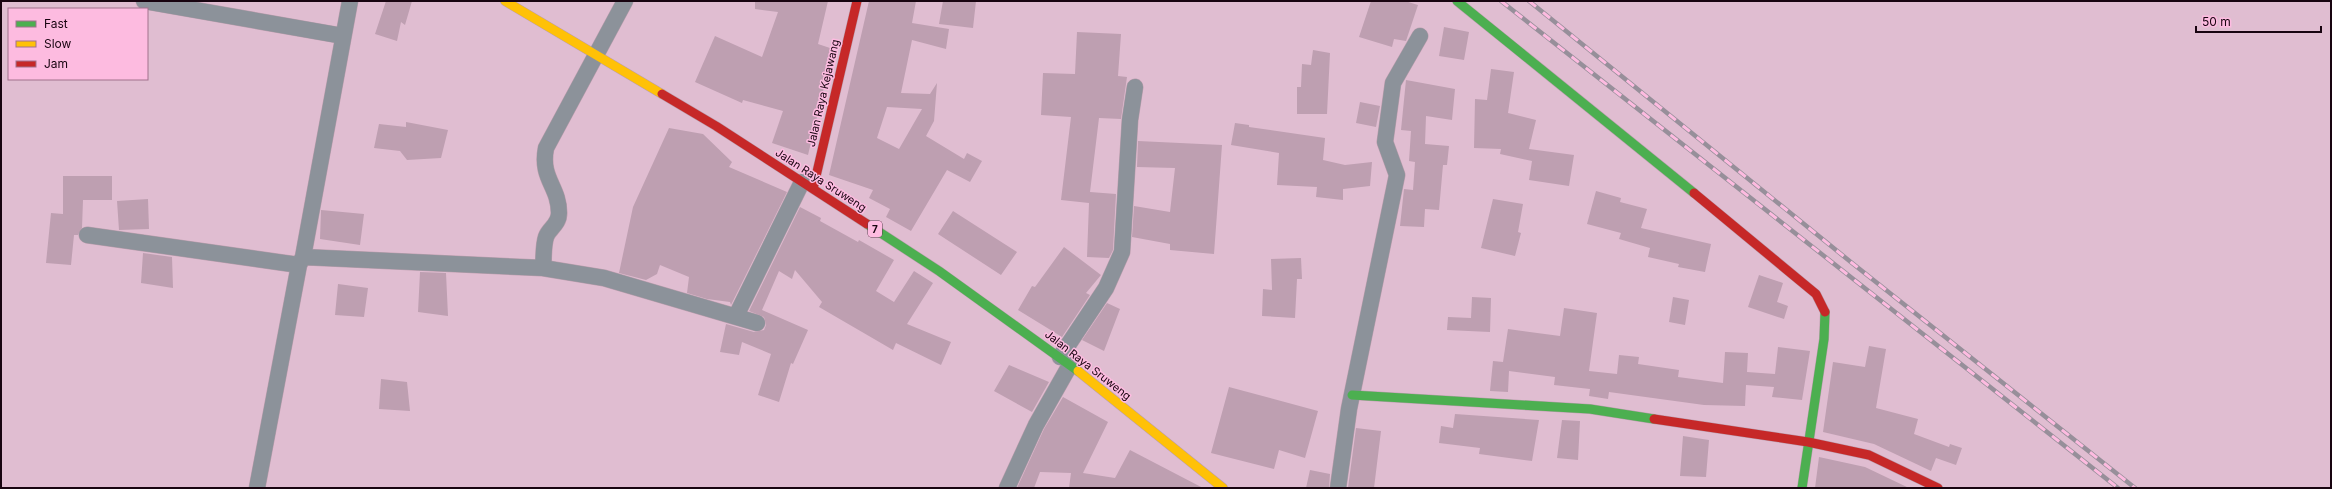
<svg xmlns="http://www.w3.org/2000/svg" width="2332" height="489" font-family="Inter,sans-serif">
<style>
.building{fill:#be9fb1;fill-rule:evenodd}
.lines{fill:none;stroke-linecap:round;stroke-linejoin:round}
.street-casing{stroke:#ba9ead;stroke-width:17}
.fast-casing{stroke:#ba9ead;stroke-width:10}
.slow-casing{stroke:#ba9ead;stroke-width:10}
.jam-casing{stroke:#ba9ead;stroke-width:10}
.street{stroke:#8c929a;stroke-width:16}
.fast{stroke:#4caf50;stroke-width:9}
.slow{stroke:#ffc107;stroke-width:9}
.jam{stroke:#c62828;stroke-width:9}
.rail-casing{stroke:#978f9a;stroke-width:4.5}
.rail{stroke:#fdbbe0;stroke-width:3;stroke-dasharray:9;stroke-linecap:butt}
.labels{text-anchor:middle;stroke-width:3;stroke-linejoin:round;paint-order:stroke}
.shield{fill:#fdbbe0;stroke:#5d3b4e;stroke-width:1}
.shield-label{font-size:10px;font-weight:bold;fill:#180410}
.street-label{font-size:11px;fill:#180410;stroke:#fdbbe0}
</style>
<rect width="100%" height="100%" fill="#e0bdd1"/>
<path class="building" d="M386,1H412L405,25L401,22L397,41L375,34Z
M755,1H828L818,44L833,49L808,155L772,143L783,111L743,100L742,103L695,82L715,36L762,57L778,12L755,9Z
M869,1H916L912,23L949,29L946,49L912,40L901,93L930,94L937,83L934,121L926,136L964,159L967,153L982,161L970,182L947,170L911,231L886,217L890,209L869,198L873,190L829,175ZM887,107L922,109L899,149L877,138Z
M943,1H976L973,28L939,24Z
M1371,1H1405L1418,5L1406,41L1394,39L1392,47L1359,37Z
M1444,27L1469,32L1464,60L1439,56Z
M1077,32L1121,34L1118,76L1127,77L1121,119L1099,118L1090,192L1116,194L1113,250L1109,258L1087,257L1089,203L1061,200L1071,117L1041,115L1043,73L1075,74Z
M1313,50L1330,53L1327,114H1297V87H1301L1302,64L1311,65Z
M1491,69L1514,72L1508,113L1536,120L1529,149L1574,155L1569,186L1529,180L1532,161L1500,154L1501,149L1474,148L1475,99L1487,100Z
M1406,80L1455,89L1452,120L1426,116L1425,144L1449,146L1447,165H1443L1439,210L1425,209L1424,227L1400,226L1404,189L1413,190L1415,162L1409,161L1411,131L1401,130Z
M1360,102L1380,106L1376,127L1356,123Z
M406,122L448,130L441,158L407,160L400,151L374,148L379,124L406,127Z
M1235,123L1249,125V127L1325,138L1323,160L1345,165L1372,162L1370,186L1343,189V200L1316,197L1317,187L1277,185L1279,153L1231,145Z
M669,128L703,134L732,162L729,167L787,192L731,305L730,302L707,299L687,293L689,277L660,265L657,274L646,280L619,273L633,207Z
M1138,141L1222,145L1214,254L1170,250V244L1132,237L1134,206L1170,212L1175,168L1137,167Z
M63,176H112V200H83L82,228L78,235H74L71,265L46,263L51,213L63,214Z
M1596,191L1621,198L1620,202L1647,209L1641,228L1711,244L1705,272L1678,267L1679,264L1648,257L1650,248L1619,239L1621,233L1587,224Z
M148,199L149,229L119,230L117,201Z
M1493,199L1523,204L1518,232L1521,233L1515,256L1481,248Z
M800,207L821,218L820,221L858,242L859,240L894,260L876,291L894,302L914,271L933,283L907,324L951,342L941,365L896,343L893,350L819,307L822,302L795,270L792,279L779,271L762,310L808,330L793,364L791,363L779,402L758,395L771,354L742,342L739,355L720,352L726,324L754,332L764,330L766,325L764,317L749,311Z
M321,210L364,214L360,245L320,239Z
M953,211L1017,252L1001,275L938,234Z
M1064,247L1101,275L1086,293L1090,295L1062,337L1018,310L1032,286L1035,287Z
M143,253L172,257L173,288L141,283Z
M1301,258L1302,279H1297L1295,318L1262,316L1263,289L1272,290L1271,259Z
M420,272L446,273L448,316L418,312Z
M1759,275L1783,283L1777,302L1788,306L1784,319L1748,307Z
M338,284L368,288L364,317L335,315Z
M1472,297L1491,298L1490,332L1447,330L1448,317L1471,318Z
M1673,297L1689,300L1685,325L1669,322Z
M1107,303L1120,309L1104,351L1082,340Z
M1564,308L1597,313L1589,371L1617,374L1619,355L1639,357L1638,364L1679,370L1678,377L1723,383L1725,352L1748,353L1747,372L1775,374L1778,347L1810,351L1802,400L1772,397L1774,387L1746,385L1745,406L1704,405L1609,392L1608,399L1589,396L1590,389L1554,385L1555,377L1509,371L1508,392L1490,391L1493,361L1503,362L1508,329L1560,336Z
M1869,346L1886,349L1876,408L1918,419L1914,434L1949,447L1950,444L1962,448L1956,465L1936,458L1931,471L1874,444L1823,432L1833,362L1865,367Z
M1009,365L1049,382L1032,412L994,391Z
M381,379L407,382L410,411L379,409Z
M1229,387L1318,411L1305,458L1279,450L1274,469L1211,453Z
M1063,397L1108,422L1083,473L1115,478L1130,450L1203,488H1069L1071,473L1040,472L1034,488H1017L1044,429Z
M1455,414L1539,420L1532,461L1479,454L1480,448L1439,443L1441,426L1453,428Z
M1562,420L1580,421L1578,460L1557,458Z
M1356,428L1381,431L1374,488H1348Z
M1683,436L1709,440L1706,477L1680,476Z
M1819,457L1865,467L1909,488H1815Z
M1310,470L1330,474L1329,488H1306Z"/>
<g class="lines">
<g class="street-casing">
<path id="street" d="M144,1L343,36
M87,235L299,265
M303,257L543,268L604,278L757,323
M543,268C544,258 543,246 546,237C549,228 559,225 559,213C559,186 540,179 546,148L625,1
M736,316L802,182
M1060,357L1106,288L1122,252L1130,120L1135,87
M257,488L299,265L303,257L350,1
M1007,488L1036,425L1070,365
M1338,488L1349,409L1397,175L1385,142L1393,83L1420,36"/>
</g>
<g class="fast-casing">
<path id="fast" d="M1457,1L1694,193
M867,224L939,271L1078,371
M1352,395L1590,409L1654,419
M1802,488L1824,339L1825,312"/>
</g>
<g class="slow-casing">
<path id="slow" d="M505,1L662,94
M1078,371L1223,488"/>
</g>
<g class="jam-casing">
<path id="jam" d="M662,94L716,126L867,224
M813,189L857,1
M1694,193L1816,294L1825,312
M1654,419L1808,442L1869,455L1938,488"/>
</g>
<use href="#street" class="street"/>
<use href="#fast" class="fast"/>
<use href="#slow" class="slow"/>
<use href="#jam" class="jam"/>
<g class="rail-casing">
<path id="rail" d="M1501,1L2118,488
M1529,1L1852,263L2135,488"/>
</g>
<use href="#rail" class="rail"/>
</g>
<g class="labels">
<rect class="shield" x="868" y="221" width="14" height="16" rx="3"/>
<g class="shield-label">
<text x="875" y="233">7</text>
</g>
<g class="street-label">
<text transform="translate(823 93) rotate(-77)" y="4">Jalan Raya Kejawang</text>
<text transform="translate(821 180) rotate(33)" y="4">Jalan Raya Sruweng</text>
<text transform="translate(1088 365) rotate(38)" y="4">Jalan Raya Sruweng</text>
</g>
</g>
<rect width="2332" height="489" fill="none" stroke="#180410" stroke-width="4"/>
<rect x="8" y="8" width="140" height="72" fill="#fdbbe0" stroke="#a1728d"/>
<rect x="16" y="21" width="20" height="6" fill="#4caf50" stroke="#a1728d"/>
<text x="44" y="28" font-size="12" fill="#180410">Fast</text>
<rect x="16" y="41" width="20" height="6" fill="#ffc107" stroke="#a1728d"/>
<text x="44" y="48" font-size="12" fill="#180410">Slow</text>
<rect x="16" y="61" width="20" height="6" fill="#c62828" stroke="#a1728d"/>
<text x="44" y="68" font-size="12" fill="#180410">Jam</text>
<path d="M2196 26v6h125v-6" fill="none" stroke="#180410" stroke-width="2"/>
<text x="2202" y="26" font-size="12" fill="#180410" stroke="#fdbbe0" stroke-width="3" paint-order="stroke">50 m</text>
</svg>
